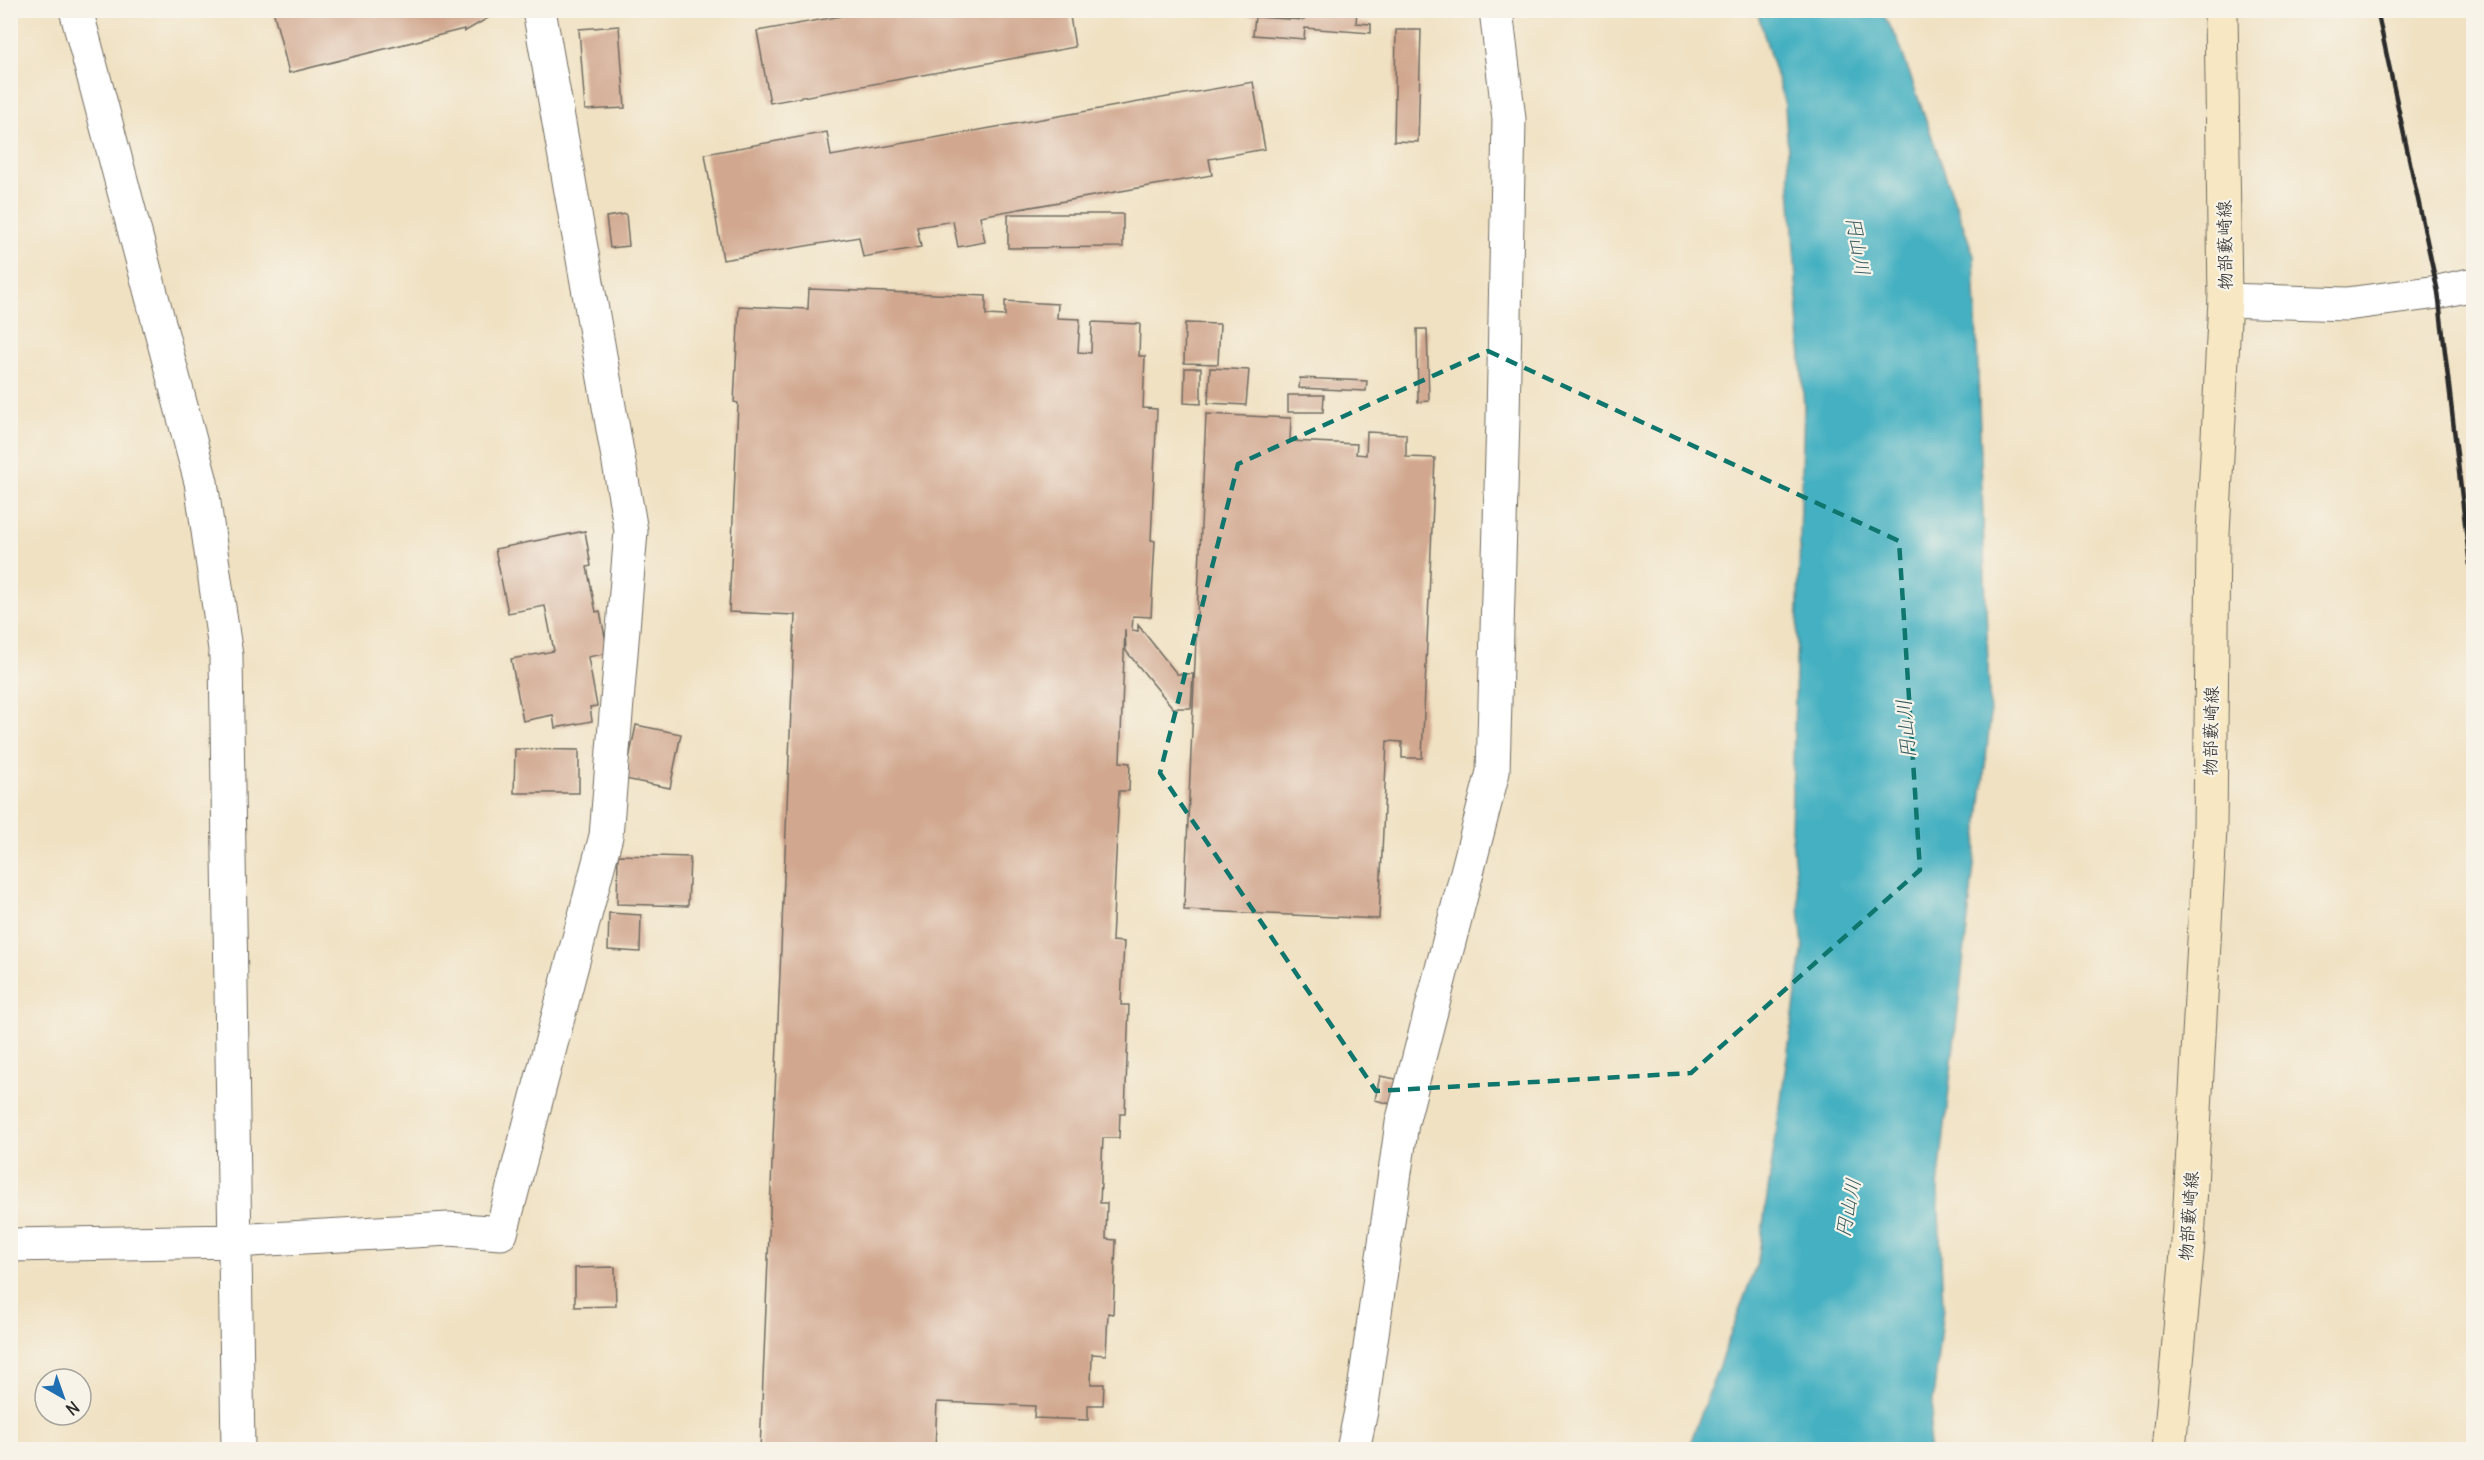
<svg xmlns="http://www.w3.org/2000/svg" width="2484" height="1460" font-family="Delius,'Klee One',sans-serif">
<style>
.water{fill:#44b0c1;stroke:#386e76;stroke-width:1.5}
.building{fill:#d1a78f}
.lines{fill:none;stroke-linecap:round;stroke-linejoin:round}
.street-casing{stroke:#706b60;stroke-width:35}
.secondary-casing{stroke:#706b60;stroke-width:35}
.street{stroke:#fff;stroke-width:33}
.secondary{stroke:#f7e8c3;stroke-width:33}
.rail{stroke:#2b2b2b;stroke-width:4.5}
.marked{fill:none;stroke:#0f766e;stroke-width:4.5;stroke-dasharray:12 8;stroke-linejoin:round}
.labels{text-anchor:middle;stroke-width:4.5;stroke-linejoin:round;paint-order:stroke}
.street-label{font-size:18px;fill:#2b2b2b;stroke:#f7f3e8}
.water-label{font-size:20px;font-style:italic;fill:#345a60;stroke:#f7f3e8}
</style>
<rect width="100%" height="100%" fill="#f7f3e8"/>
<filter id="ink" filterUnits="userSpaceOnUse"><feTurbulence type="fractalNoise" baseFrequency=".0167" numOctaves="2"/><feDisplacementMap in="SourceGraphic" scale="12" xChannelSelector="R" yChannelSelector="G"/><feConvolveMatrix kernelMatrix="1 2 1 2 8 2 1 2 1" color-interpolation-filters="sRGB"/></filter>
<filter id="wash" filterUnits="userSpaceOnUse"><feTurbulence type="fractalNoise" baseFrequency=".008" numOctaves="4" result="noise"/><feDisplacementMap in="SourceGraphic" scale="24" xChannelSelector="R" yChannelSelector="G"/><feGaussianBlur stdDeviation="1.35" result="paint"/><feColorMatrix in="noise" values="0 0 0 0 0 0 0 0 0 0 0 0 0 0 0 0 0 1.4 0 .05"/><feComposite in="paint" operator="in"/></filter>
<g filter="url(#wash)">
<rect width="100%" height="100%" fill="#f0e1c2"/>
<path class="water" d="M1757,11H1881L1897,38L1974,256L1990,722L1938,1188L1943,1306L1928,1449H1688L1758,1260L1803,946L1791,829L1804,407L1785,105Z"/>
<g id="blocks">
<path class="building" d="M273,10H502L464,32V29L289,73Z
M841,10H1069L1075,47L770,103L757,31L842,16Z
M1245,10H1357L1356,23L1371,24V33L1305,28L1304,39L1253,35L1255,17L1305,20L1244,15Z
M619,26L625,108L585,110L579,29Z
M1396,30H1421L1418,142L1394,141Z
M1253,82L1265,149L1209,159L1212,175L980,216L985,242L958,247L953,221L917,227L921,247L863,257L859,237L723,260L705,154L827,132L831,156Z
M626,214L629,246L610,248L606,217Z
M1008,214H1123V247L1008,248Z
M809,289L986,296V315L1005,316V301L1058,304L1057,318L1080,319L1078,352L1091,353L1092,322L1140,324L1139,356H1145L1143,408L1157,409L1151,540L1155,541L1151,617L1133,616L1132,630L1138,631V625L1177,674H1193L1191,708H1173L1126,651L1125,629L1120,762L1130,763L1129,791H1119L1112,941L1124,942L1121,1005H1129L1125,1114H1120L1119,1138H1103L1100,1203H1107L1106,1239L1116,1240L1113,1314L1108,1313L1106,1355L1092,1354L1091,1384H1104L1103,1405H1088V1420L1034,1418L1035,1406L937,1402L935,1450H760L795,615L729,612L738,403L734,402L739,306L808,309Z
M1185,323L1220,324L1218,364L1184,363Z
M1417,329H1427L1429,401L1418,402Z
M1185,368H1201V404L1184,403Z
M1210,368L1249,370L1246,405L1208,403Z
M1300,378L1367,381L1366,391L1299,388Z
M1288,395H1324L1323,412H1288Z
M1206,414L1291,418L1290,441L1357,444L1356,454L1366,455L1367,432L1406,434V457L1435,458L1422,758H1402V742L1387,741L1379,919L1184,910Z
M585,531L591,566L587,567L596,612L600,611L608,653L588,657L597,706L590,707L592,721L555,728L553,715L523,721L511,659L554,651L545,606L508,613L495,549Z
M636,725L681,734L670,788L625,779Z
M515,749L579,750V793H514Z
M618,855L690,857L688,906L617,904Z
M609,913L641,915L640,952L608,950Z
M1380,1076L1396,1079L1391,1104L1375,1100Z
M615,1267L616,1306L575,1307V1268Z"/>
</g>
</g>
<g filter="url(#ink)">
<use href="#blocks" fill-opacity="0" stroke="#706b60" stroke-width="1.5"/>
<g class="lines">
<g class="street-casing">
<path id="street" d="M76,10L201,482L226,656L238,1450
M2225,300L2347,304L2438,292L2474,284
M10,1245L234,1241L449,1229L501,1233L606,836L631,531L539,10
M1353,1450L1361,1411L1402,1123L1493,772L1503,418L1509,119L1496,10"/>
</g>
<g class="secondary-casing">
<path id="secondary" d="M2169,1450L2188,1242L2210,829L2213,534L2225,300L2221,10"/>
</g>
<use href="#street" class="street"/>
<use href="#secondary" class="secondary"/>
<path class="rail" d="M2377,10L2438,292L2474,600"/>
</g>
</g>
<path class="marked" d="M1488,351L1899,541L1920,870L1691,1073L1376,1091L1160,773L1238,464Z"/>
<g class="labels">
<g class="street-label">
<text transform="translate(2225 245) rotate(-91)" y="6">物部藪崎線</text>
<text transform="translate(2211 731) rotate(-89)" y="6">物部藪崎線</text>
<text transform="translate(2189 1216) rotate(-86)" y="6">物部藪崎線</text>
</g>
<g class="water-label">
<text transform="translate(1858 246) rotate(80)" y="7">円山川</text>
<text transform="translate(1906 729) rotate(-95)" y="7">円山川</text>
<text transform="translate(1848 1208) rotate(-79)" y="7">円山川</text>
</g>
</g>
<rect width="2484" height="1460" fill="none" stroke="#f7f3e8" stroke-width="36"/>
<g transform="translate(63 1397) rotate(140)"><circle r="28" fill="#f7f3e8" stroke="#a5a39c" stroke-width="1.5"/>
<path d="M0-4.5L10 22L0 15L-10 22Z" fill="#1f6fb2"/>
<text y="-9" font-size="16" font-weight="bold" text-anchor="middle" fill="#2b2b2b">N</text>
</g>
</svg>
